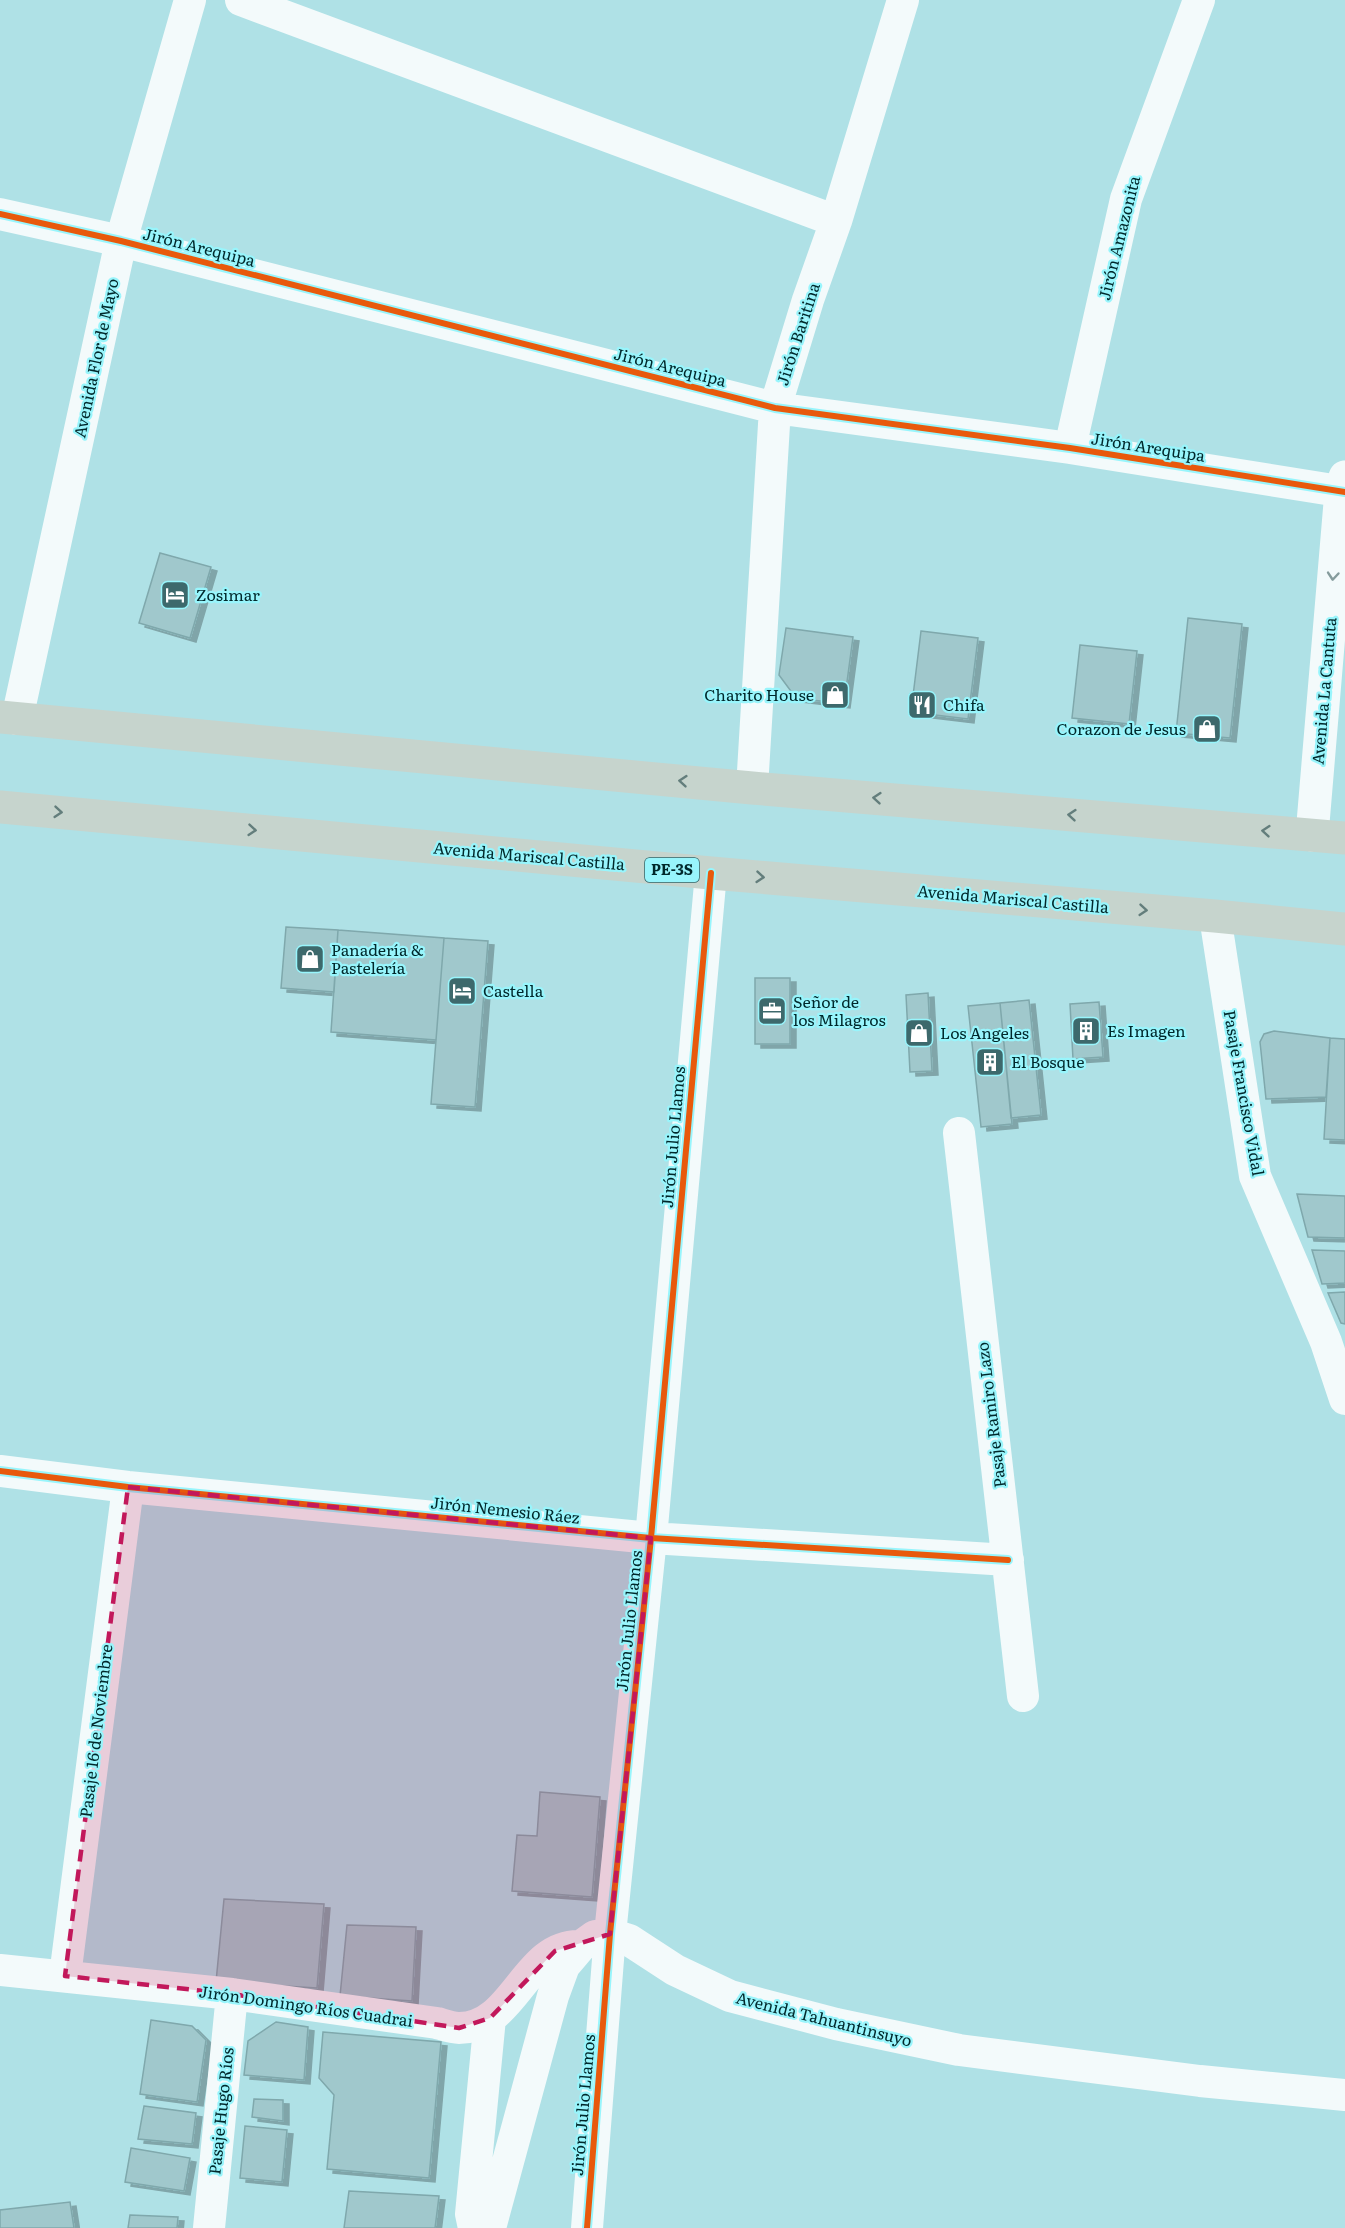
<svg xmlns="http://www.w3.org/2000/svg" width="1345" height="2228" font-family="Literata,serif">
<style>
.building{fill:#a0c8cc;stroke:#7fa8ac;stroke-width:1.5;filter:url(#shadow)}
.lines{fill:none;stroke-linecap:round;stroke-linejoin:round}
.street{stroke:#f3fafb;stroke-width:32}
.secondary{stroke:#f3fafb;stroke-width:33}
.highway{stroke:#c6d4cd;stroke-width:33}
.cycleway-casing{stroke:#98f5fc;stroke-width:10}
.cycleway{stroke:#e8590c;stroke-width:6}
.oneway{stroke:#869c9d}
.oneway2{stroke:#637e7c}
.marked{fill:#c2185b;fill-opacity:0.2;stroke:#c2185b;stroke-width:4.5;stroke-dasharray:12 8;stroke-linejoin:round}
.labels{text-anchor:middle;stroke-width:4.5;stroke-linejoin:round;paint-order:stroke}
.shield{fill:#98f5fc;stroke:#2e666a;stroke-width:1.5}
.shield-label{font-size:15px;font-weight:bold;fill:#00282b}
.street-label{font-size:16px;fill:#00282b;stroke:#98f5fc}
.poi-label{font-size:16px;fill:#00282b;stroke:#98f5fc;text-anchor:start}
</style>
<defs>
<filter id="shadow"><feDropShadow dx="6" dy="4" stdDeviation="0" flood-color="#0004"/></filter>
</defs>
<rect width="100%" height="100%" fill="#afe1e6"/>
<path class="building" d="M160,553L211,567L190,638L139,623Z
M1188,618L1242,624L1230,738L1176,733Z
M786,628L853,637L844,704L796,698L779,675Z
M921,631L978,638L968,719L911,712Z
M1080,645L1137,651L1129,724L1072,718Z
M286,927L338,930L334,992L281,988Z
M338,930L444,938L436,1040L331,1032Z
M444,938L488,941L475,1107L431,1104Z
M755,978H790V1044H755Z
M928,993L932,1071L910,1072L906,995Z
M1029,1000L1041,1115L1011,1118L1000,1003Z
M1099,1002L1103,1057L1073,1059L1070,1004Z
M1000,1003L1012,1124L981,1127L968,1006Z
M1274,1031L1330,1038L1326,1097L1266,1099L1260,1042L1264,1034Z
M1330,1038L1345,1039V1140L1324,1139Z
M1297,1194L1345,1196V1238L1308,1237Z
M1312,1250L1345,1251V1283L1322,1284Z
M1345,1292V1324L1341,1323L1328,1293Z
M540,1792L600,1797L592,1897L512,1891L517,1835L537,1836Z
M224,1899L324,1904L317,1988L216,1982Z
M347,1925L416,1927L412,2001L340,1996Z
M151,2020L192,2026L206,2040L197,2102L140,2094Z
M276,2022L308,2027L304,2080L244,2075L248,2041Z
M323,2032L441,2042L429,2178L327,2169L334,2095L319,2078Z
M254,2099L283,2100V2121L252,2117Z
M144,2106L196,2113L192,2144L138,2139Z
M245,2126L287,2130L282,2182L240,2178Z
M131,2148L190,2158L184,2191L125,2182Z
M349,2191L439,2196L435,2228H344Z
M70,2202L74,2228H0V2210Z
M130,2215L178,2217L177,2228H128Z"/>
<g class="lines">
<path class="street" d="M241,0L836,221
M0,214L121,241L775,408L1070,448L1345,492
M1070,448L1126,199L1199,0
M17,719L121,241L190,0
M752,788L775,408L808,300L836,221L903,0
M1215,916L1255,1176L1326,1342L1345,1399
M959,1133L1023,1696
M0,1471L128,1487L651,1538L1008,1560
M0,1970L232,1994L437,2023C444,2025 452,2028 459,2028C515,2028 525,1944 580,1946
M65,1976L128,1487
M209,2228L232,1994
M474,2228L471,2214L490,2018
M490,2228L553,1996L564,1966L581,1946L595,1936L610,1934L629,1940L675,1970L730,1996L836,2024L959,2050L1200,2081L1345,2095
M587,2228L610,1934L651,1538L711,873"/>
<path class="secondary" d="M1312,835L1341,491L1345,477"/>
<path class="highway" d="M0,717L752,788L1345,838
M0,807L711,873L1215,916L1345,929"/>
<g class="cycleway-casing">
<path id="cycleway" d="M0,214L121,241L775,408L1070,448L1345,492
M0,1471L128,1487L651,1538L1008,1560
M587,2228L610,1934L651,1538L711,873"/>
</g>
<use href="#cycleway" class="cycleway"/>
</g>
<defs><path id="oneway-chevron" d="M-2-3.5L2.5 0L-2 3.5" fill="none" stroke-width="1.6" stroke-linecap="round" stroke-linejoin="round" transform="scale(1.5)"/></defs>
<use class="oneway" href="#oneway-chevron" transform="translate(1333 576) rotate(95)"/>
<g class="oneway2">
<use href="#oneway-chevron" transform="translate(683 781) rotate(-175)"/>
<use href="#oneway-chevron" transform="translate(877 798) rotate(-175)"/>
<use href="#oneway-chevron" transform="translate(58 812) rotate(5)"/>
<use href="#oneway-chevron" transform="translate(1072 815) rotate(-175)"/>
<use href="#oneway-chevron" transform="translate(252 830) rotate(5)"/>
<use href="#oneway-chevron" transform="translate(1266 831) rotate(-175)"/>
<use href="#oneway-chevron" transform="translate(760 877) rotate(5)"/>
<use href="#oneway-chevron" transform="translate(1143 910) rotate(5)"/>
</g>
<path class="marked" d="M128,1487L651,1538L610,1934L555,1951L490,2018L459,2028L232,1994L65,1976Z"/>
<defs>
<g id="hotel-square" transform="scale(1.5)"><rect x="-9" y="-9" width="18" height="18" rx="4" fill="#3d696c" stroke="#98f5fc"/><path d="M-6-4.5h1.5V1H6V5H4.5V3h-9V5H-6ZM-4 0a1.8 1.8 0 1 1 3.6 0ZM.5 0V-2.5h3Q6-2.5 6 0Z" fill="#fff"/></g>
<g id="shop-square" transform="scale(1.5)"><rect x="-9" y="-9" width="18" height="18" rx="4" fill="#3d696c" stroke="#98f5fc"/><path d="M-5-2.5h2.3a2.7 3.5 0 0 1 5.4 0H5L5.5 6h-11ZM-1.5-2.5h3a1.5 2.3 0 0 0-3 0Z" fill="#fff"/></g>
<g id="restaurant-square" transform="scale(1.5)"><rect x="-9" y="-9" width="18" height="18" rx="4" fill="#3d696c" stroke="#98f5fc"/><path d="M-5-6h1v4h1v-4h1v4h1v-4h1v5L-1.5 .5V6h-2V.5L-5-1ZM5-6V6H3V1.5H1.5Q1.5-4 5-6Z" fill="#fff"/></g>
<g id="office-square" transform="scale(1.5)"><rect x="-9" y="-9" width="18" height="18" rx="4" fill="#3d696c" stroke="#98f5fc"/><path d="M-6-3h4V-5.5h4V-3h4V5H-6ZM-1-4.5V-3h2v-1.5ZM-6 0V1H6V0Z" fill="#fff"/></g>
<g id="building-square" transform="scale(1.5)"><rect x="-9" y="-9" width="18" height="18" rx="4" fill="#3d696c" stroke="#98f5fc"/><path d="M-4-6H4V6H1V3H-1V6H-4ZM-2.5-4.3h1.7v1.8h-1.7ZM.8-4.3h1.7v1.8H.8ZM-2.5-1h1.7V.8h-1.7ZM.8-1h1.7V.8H.8Z" fill="#fff"/></g>
</defs>
<g fill-rule="evenodd">
<use href="#hotel-square" x="175" y="595"/>
<use href="#shop-square" x="835" y="695"/>
<use href="#restaurant-square" x="922" y="705"/>
<use href="#shop-square" x="1207" y="729"/>
<use href="#shop-square" x="310" y="959"/>
<use href="#hotel-square" x="462" y="991"/>
<use href="#office-square" x="772" y="1011"/>
<use href="#building-square" x="1086" y="1031"/>
<use href="#shop-square" x="919" y="1033"/>
<use href="#building-square" x="990" y="1062"/>
</g>
<g class="labels">
<rect class="shield" x="645" y="858" width="54" height="24" rx="4.5"/>
<g class="shield-label">
<text x="672" y="875">PE-3S</text>
</g>
<g class="street-label">
<text transform="translate(1119 238) rotate(-76)" y="6">Jirón Amazonita</text>
<text transform="translate(199 247) rotate(14)" y="6">Jirón Arequipa</text>
<text transform="translate(798 334) rotate(-72)" y="6">Jirón Baritina</text>
<text transform="translate(96 358) rotate(-78)" y="6">Avenida Flor de Mayo</text>
<text transform="translate(670 367) rotate(14)" y="6">Jirón Arequipa</text>
<text transform="translate(1148 447) rotate(9)" y="6">Jirón Arequipa</text>
<text transform="translate(1324 691) rotate(-85)" y="6">Avenida La Cantuta</text>
<text transform="translate(529 856) rotate(5)" y="6">Avenida Mariscal Castilla</text>
<text transform="translate(1013 899) rotate(5)" y="6">Avenida Mariscal Castilla</text>
<text transform="translate(1244 1093) rotate(80)" y="6">Pasaje Francisco Vidal</text>
<text transform="translate(673 1137) rotate(-85)" y="6">Jirón Julio Llamos</text>
<text transform="translate(991 1415) rotate(-97)" y="6">Pasaje Ramiro Lazo</text>
<text transform="translate(505 1510) rotate(6)" y="6">Jirón Nemesio Ráez</text>
<text transform="translate(629 1621) rotate(-84)" y="6">Jirón Julio Llamos</text>
<text transform="translate(96 1731) rotate(-83)" y="6">Pasaje 16 de Noviembre</text>
<text transform="translate(306 2006) rotate(8)" y="6">Jirón Domingo Ríos Cuadrai</text>
<text transform="translate(824 2019) rotate(14)" y="6">Avenida Tahuantinsuyo</text>
<text transform="translate(583 2105) rotate(-85)" y="6">Jirón Julio Llamos</text>
<text transform="translate(221 2111) rotate(-84)" y="6">Pasaje Hugo Ríos</text>
</g>
<g class="poi-label">
<text x="196" y="601">Zosimar</text>
<text x="814" y="701" text-anchor="end">Charito House</text>
<text x="943" y="711">Chifa</text>
<text x="1186" y="735" text-anchor="end">Corazon de Jesus</text>
<text x="331" y="956">Panadería &amp;<tspan x="331" dy="18">Pastelería</tspan></text>
<text x="483" y="997">Castella</text>
<text x="793" y="1008">Señor de<tspan x="793" dy="18">los Milagros</tspan></text>
<text x="1107" y="1037">Es Imagen</text>
<text x="940" y="1039">Los Angeles</text>
<text x="1011" y="1068">El Bosque</text>
</g>
</g>
</svg>
